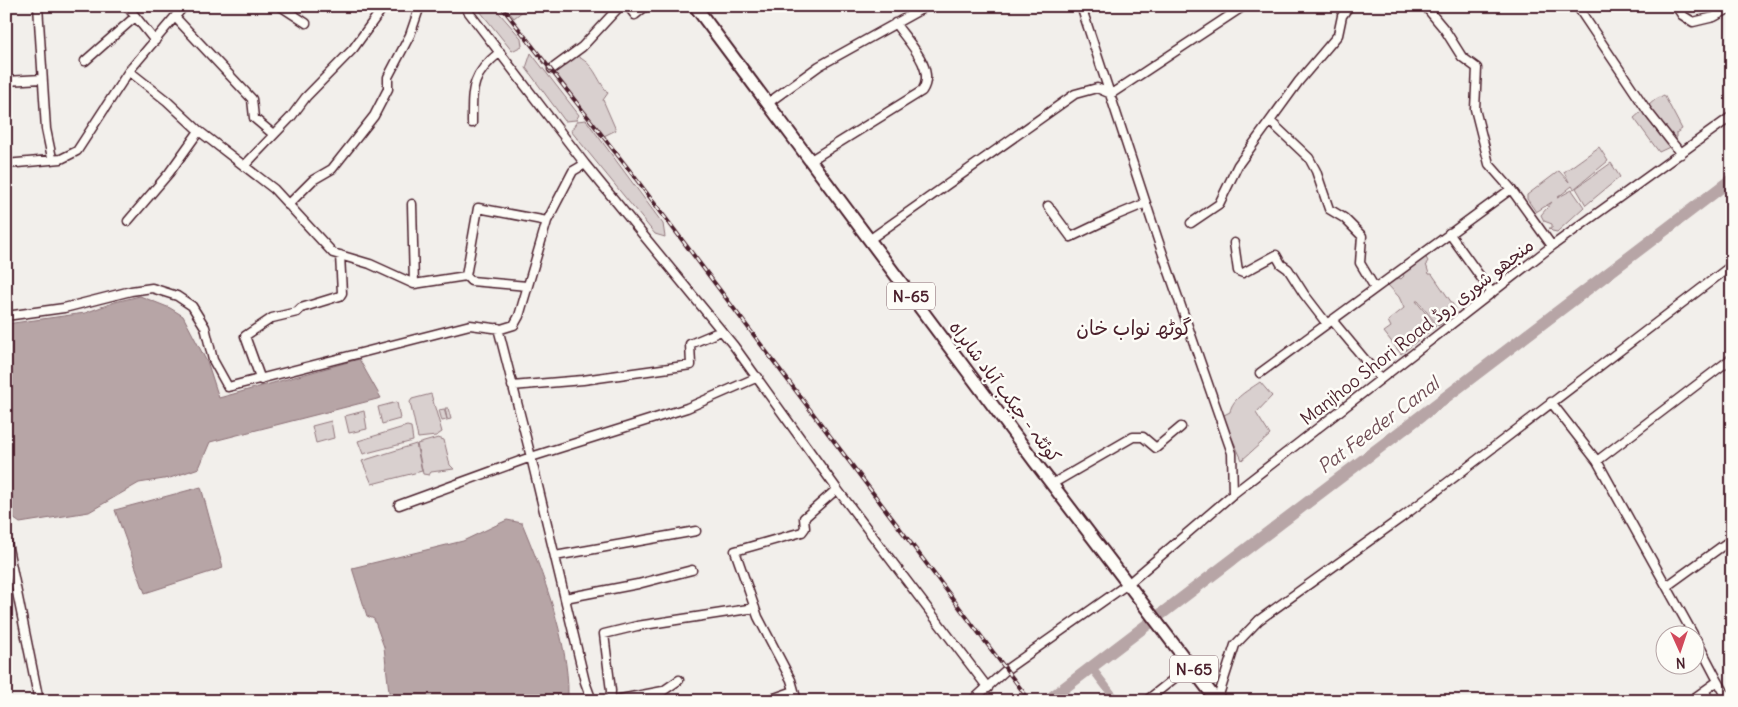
<svg xmlns="http://www.w3.org/2000/svg" width="1738" height="707" font-family="Delius,'Playpen Sans Arabic',sans-serif">
<style>
.green{fill:#d9d0cf;stroke:#92787d}
.water{fill:#b7a5a6;stroke:#8b6f75}
.lines{fill:none;stroke-linecap:round;stroke-linejoin:round}
.canal{stroke:#b7a5a6;stroke-width:8}
.river{stroke:#b7a5a6;stroke-width:12}
.minor-casing{stroke:#4a1f2b;stroke-width:11}
.highway-casing{stroke:#4a1f2b;stroke-width:15}
.minor{stroke:#fdfcf7;stroke-width:8}
.highway{stroke:#fdfcf7;stroke-width:11}
.rail-casing{stroke:#4a1f2b;stroke-width:4}
.rail{stroke:#fdfcf7;stroke-width:2;stroke-dasharray:5.5;stroke-linecap:butt}
.labels{text-anchor:middle;stroke-width:5;stroke-linejoin:round;paint-order:stroke}
.shield{fill:#fdfcf7;stroke:#806168;stroke-width:1}
.shield-label{font-size:16px;font-weight:bold;fill:#4a1f2b}
.street-label{font-size:18px;fill:#4a1f2b;stroke:#fdfcf7}
.water-label{font-size:19px;font-style:italic;fill:#704e56;stroke:#fdfcf7}
.quarter-label{font-size:20px;fill:#4a1f2b;stroke:#fdfcf7}
</style>
<rect width="100%" height="100%" fill="#f2efeb"/>
<filter id="ink" filterUnits="userSpaceOnUse"><feTurbulence type="fractalNoise" baseFrequency=".02" numOctaves="2"/><feDisplacementMap in="SourceGraphic" scale="10" xChannelSelector="R" yChannelSelector="G"/><feConvolveMatrix kernelMatrix="1 2 1 2 8 2 1 2 1" color-interpolation-filters="sRGB"/></filter>
<g filter="url(#ink)">
<path class="green" d="M476,6H493L521,38L522,46L512,51Z
M504,6H529L514,18Z
M531,53L579,115L576,120L565,121L526,68Z
M575,55C596,65 595,77 608,93L603,100L616,130L604,136L554,71Z
M1664,95L1682,129L1676,133V144L1659,152L1634,118L1656,99Z
M586,120L663,224L665,237L655,234L571,131L577,121Z
M1599,147L1608,161L1574,189L1572,186L1557,198L1572,190L1584,207L1557,232L1552,231L1549,228H1552V224L1544,221L1541,215L1552,202L1536,212L1527,199V195L1559,171L1569,182L1564,172Z
M1611,163L1620,177L1586,205L1576,188Z
M1425,256L1428,261L1426,264L1429,274H1432L1456,309L1452,317L1438,326L1418,301H1416L1436,326L1401,354L1384,332L1391,327L1388,321L1404,308L1399,297L1388,285V280L1395,276L1401,279L1404,276L1402,272L1411,262L1418,263L1420,257Z
M1260,382L1272,396L1256,413L1270,435L1242,460L1222,416L1230,412C1232,398 1249,390 1260,382Z
M431,394L442,432L436,436L418,438L410,402L412,399Z
M397,402L400,419L382,424L378,407Z
M445,408H448L451,419L442,421L439,410L444,409L447,419Z
M364,411L367,429L349,433L345,416Z
M331,421L334,438L316,443L312,426Z
M407,426L411,427L413,441L363,454L358,441Z
M438,438L444,440L450,465L454,469L431,472L429,475L423,474L417,444Z
M416,444L422,471L372,484L362,461Z"/>
<path class="water" d="M140,296L170,308L183,316L208,364L219,398L359,359L381,398L210,442L199,468L170,478L139,483L89,512L20,523L10,516L6,501V324L85,313L115,302Z
M201,487L223,568L145,593L115,510Z
M507,520L522,523C542,571 569,642 568,695L558,701H390L384,647L374,619L367,616L352,568L463,541Z"/>
<g class="lines">
<path class="canal" d="M1091,667L1117,701"/>
<path class="river" d="M1047,701L1732,179"/>
<g class="minor-casing">
<path id="minor" d="M38,6L46,129L52,158
M127,6L155,41
M280,6L306,23
M464,6L585,164L734,346L837,489L988,688
M628,6L635,15L646,6
M1081,6L1158,240L1232,453L1233,494
M1425,6L1445,30L1462,57L1477,68L1475,109L1489,164L1511,189L1552,246
M1577,6L1648,112L1681,154
M1676,6L1682,15L1693,22L1714,17L1732,7
M175,17L252,99L254,118L273,134
M85,61L135,17
M552,69L582,47L620,6
M129,71L167,101L199,131L274,189L333,253L370,264L414,284L466,276L471,281L527,286
M6,81L42,79
M768,103L819,66L927,6
M1271,122L1309,158L1316,171L1329,209L1344,218L1362,236L1360,263L1375,288
M472,123C472,88 471,75 500,52
M811,160L922,91C937,69 907,41 895,23
M6,164L61,159L77,151L129,71L184,6
M244,166L291,117L306,97L353,49L384,6
M412,204L414,284
M288,205L313,180L332,169L374,116L388,89V77L410,35L420,6
M1048,206L1071,237L1117,215L1146,203
M128,221L169,173L199,131
M1191,223L1219,204L1238,165L1299,81L1338,35L1342,16L1349,6
M1449,233L1492,293
M869,240L1075,94L1097,88L1111,94L1244,6
M1234,243L1238,271L1243,273L1276,255L1281,264L1288,269L1304,294L1327,324
M466,276L478,208L547,221
M6,316L64,308L131,291L152,288L177,296L192,306L205,327L213,360L228,387L470,325L501,329L514,325L519,316L547,221L573,171L585,164
M1332,320L1381,379
M498,328L531,457L687,408L758,377
M1260,373L1511,189
M261,380L245,336L272,318L297,312L301,308L340,296L342,293L340,255
M512,386L583,380L691,365L690,344L721,331
M1551,402L1597,461L1693,634
M1597,461L1732,358
M1052,484L1133,437H1143L1156,448L1181,427
M399,505L531,457L585,682L592,701
M6,538L39,701
M555,556L696,531
M1667,586L1732,539
M565,598L638,584L692,570
M1718,681L1729,701
M1705,692L1710,701
M610,701L611,691L604,634L637,626L755,608
M610,701L663,691L679,680
M766,701L794,691
M797,701L791,680L758,617L735,551L802,532L805,528L804,518L837,489
M972,701L1007,669L1129,583L1233,494L1552,246L1732,116
M1146,701L1191,665
M1217,701L1235,645L1259,620L1401,518L1732,265
M1690,701L1718,681L1696,639"/>
</g>
<g class="highway-casing">
<path id="highway" d="M695,6L1035,462L1217,701"/>
</g>
<use href="#minor" class="minor"/>
<use href="#highway" class="highway"/>
<g class="rail-casing">
<path id="rail" d="M501,6L630,171L1030,701"/>
</g>
<use href="#rail" class="rail"/>
</g>
</g>
<g class="labels">
<g class="shield">
<rect x="887" y="282.5" width="48" height="27" rx="4"/>
<rect x="1170" y="655.5" width="48" height="27" rx="4"/>
</g>
<g class="shield-label">
<text x="911" y="302">N-65</text>
<text x="1194" y="675">N-65</text>
</g>
<g class="street-label">
<text transform="translate(1417 332) rotate(-38)" y="6">Manjhoo Shori Road منجھو شوری روڈ</text>
<text transform="translate(1005 392) rotate(53)" y="6">کوئٹہ - جیکب آباد شاہراہ</text>
</g>
<g class="water-label">
<text transform="translate(1378 425) rotate(-37)" y="7">Pat Feeder Canal</text>
</g>
<g class="quarter-label">
<text x="1134" y="335">گوٹھ نواب خان</text>
</g>
</g>
<rect width="1738" height="707" fill="none" stroke="#fdfcf7" stroke-width="25"/>
<rect x="12" y="12" width="1713" height="682" fill="none" stroke="#4a1f2b" stroke-width="2" filter="url(#ink)"/>
<g transform="translate(1680 650) rotate(177)"><circle r="24" fill="#fdfcf7" stroke="#b5a4a5"/>
<path d="M0-4L9 19L0 12L-9 19Z" fill="#d1495b"/>
<text y="-8" font-size="14" font-weight="bold" text-anchor="middle" fill="#4a1f2b">N</text>
</g>
</svg>
